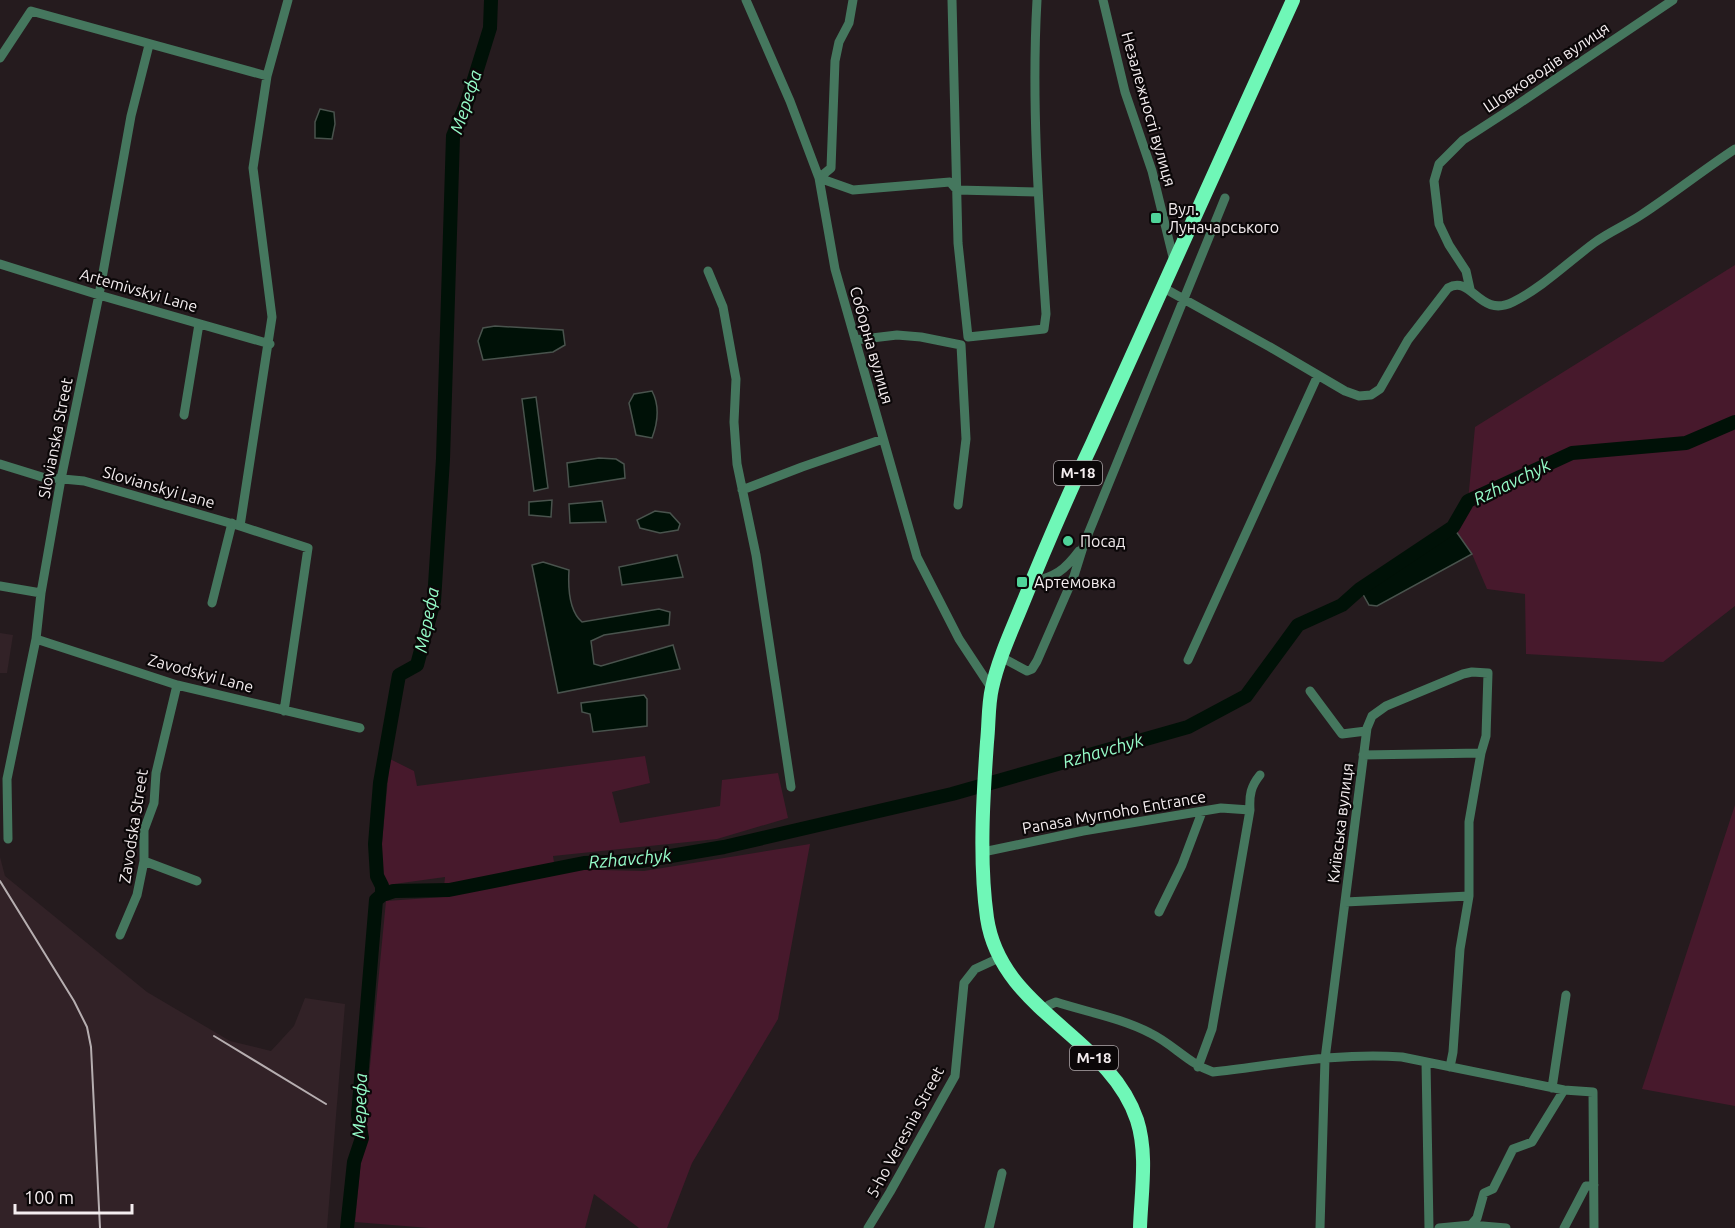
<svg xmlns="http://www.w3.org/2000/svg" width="1735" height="1228" font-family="Ubuntu,sans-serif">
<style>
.built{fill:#322227}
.green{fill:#47192c}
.water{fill:#001107;stroke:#49534d;stroke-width:1.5}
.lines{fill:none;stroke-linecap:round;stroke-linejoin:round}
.river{stroke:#001107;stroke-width:14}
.minor{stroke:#45775e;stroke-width:9}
.highway{stroke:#6ff7b7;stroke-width:14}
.rail{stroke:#b6aeb0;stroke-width:2}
.poi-dot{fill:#4fd399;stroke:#0b0708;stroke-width:2}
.labels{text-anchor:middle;stroke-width:4.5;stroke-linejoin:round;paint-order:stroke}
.shield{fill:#0b0708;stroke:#aea8aa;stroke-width:1.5}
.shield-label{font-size:15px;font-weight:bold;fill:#f4edef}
.street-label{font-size:16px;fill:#f4edef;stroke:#0b0708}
.poi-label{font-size:16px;fill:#f4edef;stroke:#0b0708;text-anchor:start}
.water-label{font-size:18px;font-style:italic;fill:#95fbc8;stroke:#0b0708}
</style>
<rect width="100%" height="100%" fill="#251b1e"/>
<path class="built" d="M0,633L13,635L7,673H0Z
M0,857L5,876L147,992L230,1041L271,1051L294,1026L305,998L345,1004L327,1228H0Z"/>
<path class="green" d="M1735,265V606L1663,662L1526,654L1525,594L1487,589L1472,554L1453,527L1468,501L1475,427Z
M645,756L650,783L612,792L620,823L720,806L722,780L778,773L788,818L717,839L553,856L555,869L644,871L810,844L778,1019L692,1163L667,1228H639L594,1194L585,1228H429L355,1222L386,901L443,897L445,877L387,885L379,873L390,759L414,771L417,786Z
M1735,805V1106L1642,1089Z"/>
<path class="water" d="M320,109L334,112L335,124L332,139L315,138V122Z
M495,326L563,330L565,345L553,352L483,360L478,341L483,328Z
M652,391C660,406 658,422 652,438L636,435L629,403L634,394Z
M536,397L548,488L534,491L522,399Z
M599,458L616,459L624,464L625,478L569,487L567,463Z
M552,500L551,517L529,515V502Z
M602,501L606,522L570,523L569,504Z
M655,511L670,513L680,524L678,530L660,533L640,528L637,520Z
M1453,527L1472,554L1377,606L1369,605L1360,589Z
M677,555L683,577L622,585L619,567Z
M543,562L569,570C568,587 569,611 582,622L659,609L670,612L669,625L604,635L591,641L594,664L601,666L673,645L680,669L558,693L532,565Z
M644,695L647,699V726L593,732L590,714L582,712L581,703Z"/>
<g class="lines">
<path class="river" d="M382,895L394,891L449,890L584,863L641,861L724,847L952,794L1188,727L1246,696L1298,625L1342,605L1360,589L1453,527L1468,501L1572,453L1686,443L1735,422
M347,1228L354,1162L362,1138L358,1115L376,900L382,895V886L377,876L375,844L380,783L399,675L417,665L434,601L443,459L453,136L466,105L490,28L491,0"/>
<path class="minor" d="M746,0L790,101L819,178L835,269L917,557L959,639L992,689
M853,0L849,23L839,42L835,61L831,168L819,178L853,190L950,182L957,190L1037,192
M952,0L958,243L968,337L1044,329L1046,314C1039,210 1031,105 1037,0
M1103,0L1125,92L1152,171L1174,261
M0,58L31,11L267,76
M0,264L99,295L270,344
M708,271L723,307L736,379L734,422L737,464L756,555L791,787
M1162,287L1270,347L1345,391L1359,396L1371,395L1380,389L1408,340L1448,288C1472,274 1479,319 1513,302C1543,287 1567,263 1594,243C1609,232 1626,225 1641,215C1673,194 1703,170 1735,149
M1470,289L1466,271L1449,245L1439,224L1434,181L1439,164L1463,140L1517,105L1673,0
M855,340L897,335L921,337L961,345L966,439L958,505
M184,415L199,324
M0,464L42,477L84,481L240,526L308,548L284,711
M742,490L802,467L883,439
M240,526L272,317L253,168L267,76L288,0
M1031,583C1056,576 1064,571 1079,551
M0,586L41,593
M212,603L232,523
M36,639L177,685L360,728
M1001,657L1027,671L1032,669L1037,661L1074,576L1084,544L1225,198
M1188,660L1318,375
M1310,691L1342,734L1366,731
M1363,755L1481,753
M8,839L7,779L36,639L41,593L61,479L99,295L131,116L149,45
M983,852L1083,831L1221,808L1250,810
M144,861L197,881
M1345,902L1469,896
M1159,912L1182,865L1202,812
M120,935L137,895L144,861V830L154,803L156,773L177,685
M1042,1011L1049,1005L1056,1002C1087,1012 1121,1018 1150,1033C1173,1044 1189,1064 1213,1072C1275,1065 1339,1052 1402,1057L1564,1090L1593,1092L1594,1228
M1426,1062L1429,1228
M1198,1067L1212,1029L1250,810C1249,795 1251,786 1260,775
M1552,1088L1566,995
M1471,1225L1506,1228
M868,1228L890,1192L955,1076L964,983L975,969L999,958
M989,1228L1002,1173
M1320,1228L1325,1059L1367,728L1372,716L1386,706L1463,674L1472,672L1488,673L1486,736L1481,753L1469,822V896L1460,949L1453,1052L1450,1067
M1439,1228L1471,1225L1477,1218L1484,1193L1493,1189L1513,1149L1532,1142L1564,1090
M1564,1228L1586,1186L1594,1185"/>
<path class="highway" d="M1140,1228C1141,1194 1148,1154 1137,1120C1109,1036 1001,1012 987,918C979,862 983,798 987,742C989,724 988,705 992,688C998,660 1011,632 1022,605C1044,551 1067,497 1092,444C1158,296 1226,148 1293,0"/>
<path class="rail" d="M0,881L74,1001L87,1027L91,1047L100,1228
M214,1036L326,1104"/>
</g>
<g class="poi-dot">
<rect x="1150" y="212" width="12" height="12" rx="3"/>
<circle cx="1068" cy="541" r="6"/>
<rect x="1016" y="576" width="12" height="12" rx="3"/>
</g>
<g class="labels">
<g class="shield">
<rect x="1054" y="461" width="48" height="24" rx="4.5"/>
<rect x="1070" y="1046" width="48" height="24" rx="4.5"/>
</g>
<g class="shield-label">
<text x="1078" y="478">М-18</text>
<text x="1094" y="1063">М-18</text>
</g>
<g class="street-label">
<text transform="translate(1546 67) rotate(-34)" y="6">Шовководів вулиця</text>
<text transform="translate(1149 109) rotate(74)" y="6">Незалежності вулиця</text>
<text transform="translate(139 290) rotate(16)" y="6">Artemivskyi Lane</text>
<text transform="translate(872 345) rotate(74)" y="6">Соборна вулиця</text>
<text transform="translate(55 438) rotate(-79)" y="6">Slovianska Street</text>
<text transform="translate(159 487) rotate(16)" y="6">Slovianskyi Lane</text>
<text transform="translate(201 673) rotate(15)" y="6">Zavodskyi Lane</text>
<text transform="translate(1114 812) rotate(-10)" y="6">Panasa Myrnoho Entrance</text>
<text transform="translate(1340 823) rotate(-83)" y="6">Київська вулиця</text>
<text transform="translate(133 826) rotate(-81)" y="6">Zavodska Street</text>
<text transform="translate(905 1132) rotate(-62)" y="6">5-ho Veresnia Street</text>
</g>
<g class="poi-label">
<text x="1168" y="215">Вул.<tspan x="1168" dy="18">Луначарського</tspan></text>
<text x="1080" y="547">Посад</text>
<text x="1034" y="588">Артемовка</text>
</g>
<g class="water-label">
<text transform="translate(466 102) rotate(-72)" y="6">Мерефа</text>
<text transform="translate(1512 482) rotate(-26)" y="6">Rzhavchyk</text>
<text transform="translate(427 620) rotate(-79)" y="6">Мерефа</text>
<text transform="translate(1103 751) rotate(-16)" y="6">Rzhavchyk</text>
<text transform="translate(630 859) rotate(-5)" y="6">Rzhavchyk</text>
<text transform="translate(360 1106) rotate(-88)" y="6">Мерефа</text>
</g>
</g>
<path d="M15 1204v9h117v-9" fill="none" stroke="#f4edef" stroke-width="3"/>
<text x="24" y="1204" font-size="18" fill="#f4edef" stroke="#0b0708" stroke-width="4.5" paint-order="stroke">100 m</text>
</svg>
